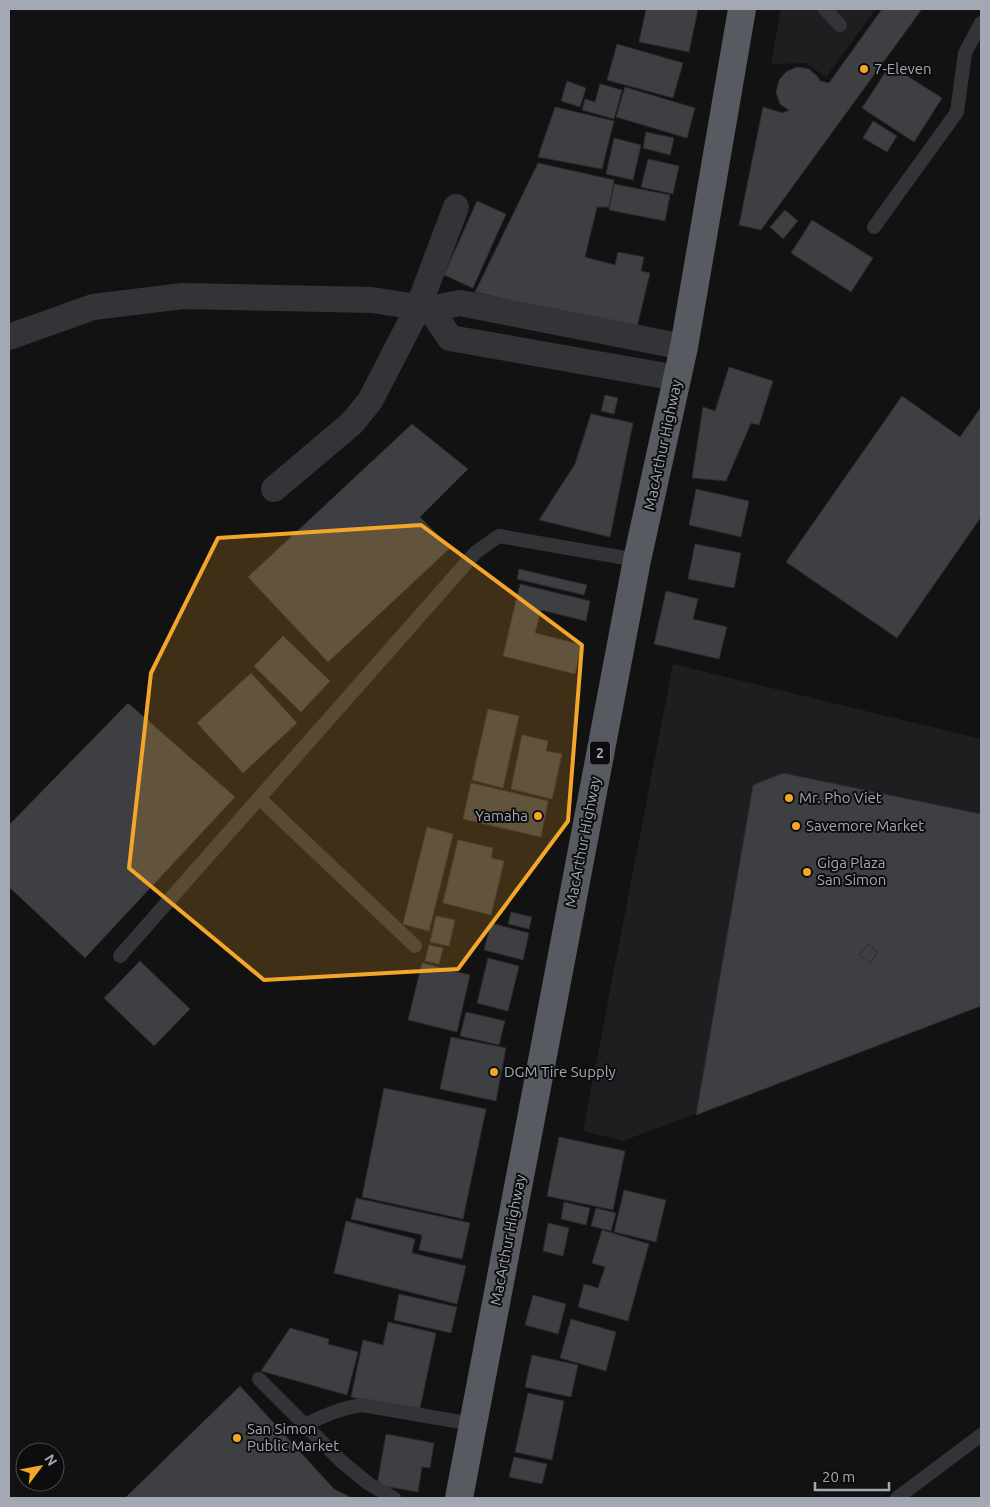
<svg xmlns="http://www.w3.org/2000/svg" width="990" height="1507" font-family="Ubuntu,sans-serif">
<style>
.built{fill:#1e1e20}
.building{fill:#3e3f43;stroke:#2c2c2f}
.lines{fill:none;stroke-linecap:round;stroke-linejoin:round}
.service{stroke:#333438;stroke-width:14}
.minor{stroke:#333438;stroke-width:26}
.trunk{stroke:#575a60;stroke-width:28}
.marked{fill:#f3a62a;fill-opacity:0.2;stroke:#f3a62a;stroke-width:4;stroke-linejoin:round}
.poi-dot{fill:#f3a62a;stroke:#0d0d0e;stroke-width:2}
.labels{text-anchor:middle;stroke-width:4;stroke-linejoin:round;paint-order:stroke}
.shield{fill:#0d0d0e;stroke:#767a82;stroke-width:1}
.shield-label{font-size:14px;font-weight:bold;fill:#a3a9b4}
.poi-label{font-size:15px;fill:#a3a9b4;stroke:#0d0d0e;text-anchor:start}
.street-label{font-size:15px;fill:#a3a9b4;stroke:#0d0d0e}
</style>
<rect width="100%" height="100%" fill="#121213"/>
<path class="built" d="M781,9H876L826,77L806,63L771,64Z
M673,664L981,739V1006L623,1141L583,1131Z"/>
<path class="building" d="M646,9H698L689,52L639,42Z
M882,9H922L761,230L739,225L763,107L783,113L789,110L780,104L776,92L779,80L786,72L797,67L809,69L818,77L820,81L829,83Z
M617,44L683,63L673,98L607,80Z
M890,65L942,98L914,142L862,108Z
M567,81L586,88L580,107L561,101Z
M600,84L622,90L614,119L582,110L585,99L595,102Z
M625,87L695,108L687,138L616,117Z
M555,107L614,121L602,169L538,157Z
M873,121L897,136L887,152L863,138Z
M646,132L674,138L670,155L643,148Z
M614,138L641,145L633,180L606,174Z
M648,159L679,166L673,194L641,187Z
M538,163L614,180L609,207H597L585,257L615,265L618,252L644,257L641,271L650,273L636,331L475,292Z
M614,184L670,195L665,221L609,210Z
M477,201L506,214L473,288L444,275Z
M785,210L798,221L783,239L770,227Z
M812,220L873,258L851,292L791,253Z
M729,367L773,381L759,425L751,423L726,481L692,478L703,407L715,411Z
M605,395L618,398L614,414L601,411Z
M902,396L960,437L981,407V517L897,638L786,562Z
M591,414L633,423L610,537L539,520L575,464Z
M412,424L468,469L420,517L450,548L328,662L248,577Z
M696,489L749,501L741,537L689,525Z
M695,544L741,553L734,588L688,579Z
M519,569L587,585L584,595L517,579Z
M520,584L590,601L586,621L541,610L535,633L582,645L575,674L503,656Z
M666,591L698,599L693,619L727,627L719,659L654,644Z
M283,636L330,681L301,712L254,666Z
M251,673L297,723L243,773L197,723Z
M128,703L235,797L85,958L9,887V825Z
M488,709L519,716L503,788L472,780Z
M522,735L548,741L546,751L562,754L552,799L511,789Z
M783,773L981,814V1006L696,1115L753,785Z
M471,783L548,801L541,837L463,819Z
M427,827L453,834L429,931L403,924Z
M458,840L493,848L491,858L504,861L491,915L443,903Z
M511,912L532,917L529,929L508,924Z
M436,916L455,920L449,946L430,942Z
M491,923L529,933L523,960L484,950Z
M868,944L878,952L870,963L859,955Z
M429,945L443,948L439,964L425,961Z
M488,958L519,966L508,1011L477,1003Z
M140,961L190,1009L154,1046L104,998Z
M422,963L470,975L457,1032L408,1020Z
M466,1012L505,1021L499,1045L460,1036Z
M451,1037L506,1048L496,1101L440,1089Z
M384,1088L486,1109L463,1219L362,1197Z
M559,1137L625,1151L613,1210L547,1196Z
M624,1190L666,1200L656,1242L614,1232Z
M356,1198L470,1223L462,1259L419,1250L422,1235L351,1219Z
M564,1202L590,1208L586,1225L561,1219Z
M596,1208L616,1213L611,1231L591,1226Z
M346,1221L415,1239L412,1253L466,1266L457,1304L334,1273Z
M548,1223L569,1228L563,1256L543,1251Z
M602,1230L649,1244L628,1321L578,1307L584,1284L598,1288L605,1267L592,1263Z
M399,1294L457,1307L451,1333L394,1320Z
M533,1295L566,1304L558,1334L525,1325Z
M571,1319L616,1332L606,1371L560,1358Z
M388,1322L436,1333L419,1413L351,1397L363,1340L383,1345Z
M290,1328L329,1339L328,1344L358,1352L347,1395L261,1371Z
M532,1355L578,1365L571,1397L525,1387Z
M240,1386L334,1489L352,1498H125Z
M528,1393L564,1401L552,1460L515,1452Z
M386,1434L434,1443L430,1468L422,1467L418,1492L377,1485Z
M514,1457L547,1464L542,1484L509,1477Z"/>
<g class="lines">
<path class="service" d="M825,9L840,25
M874,227L957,112L965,53L981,23
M259,798L415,946
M120,956L476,552L499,536L637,560
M259,1379L341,1461L369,1484L394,1498
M305,1425C324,1415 341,1408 362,1405L473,1424
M897,1498L981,1435"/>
<path class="minor" d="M430,309L450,338L677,378
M9,337L93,307L183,296L372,300L430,309L460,303L684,347
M274,489L352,423L370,401L418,308L456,207"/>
<path class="trunk" d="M459,1498L637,560L684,347L742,9"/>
</g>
<path class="marked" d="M421,525L582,645L568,821L458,969L264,980L129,868L151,673L218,538Z"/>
<g class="poi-dot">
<circle cx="864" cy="69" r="5"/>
<circle cx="789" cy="798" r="5"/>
<circle cx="538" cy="816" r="5"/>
<circle cx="796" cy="826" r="5"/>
<circle cx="807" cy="872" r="5"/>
<circle cx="494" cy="1072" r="5"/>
<circle cx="237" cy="1438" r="5"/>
</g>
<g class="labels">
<rect class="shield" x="590" y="741.5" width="20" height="23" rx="4"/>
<g class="shield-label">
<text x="600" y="758">2</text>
</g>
<g class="poi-label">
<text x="874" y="74">7-Eleven</text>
<text x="799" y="803">Mr. Pho Viet</text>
<text x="528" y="821" text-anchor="end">Yamaha</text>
<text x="806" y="831">Savemore Market</text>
<text x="817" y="868">Giga Plaza<tspan x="817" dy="17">San Simon</tspan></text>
<text x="504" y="1077">DGM Tire Supply</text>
<text x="247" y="1434">San Simon<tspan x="247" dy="17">Public Market</tspan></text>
</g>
<g class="street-label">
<text transform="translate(663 445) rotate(-78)" y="5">MacArthur Highway</text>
<text transform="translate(583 842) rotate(-79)" y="5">MacArthur Highway</text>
<text transform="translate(508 1240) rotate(-79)" y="5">MacArthur Highway</text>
</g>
</g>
<rect width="990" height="1507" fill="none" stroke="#a3a9b4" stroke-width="20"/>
<g transform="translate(40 1467) rotate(58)"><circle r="24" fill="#0d0d0e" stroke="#494b50"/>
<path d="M0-4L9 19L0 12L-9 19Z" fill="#f3a62a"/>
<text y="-8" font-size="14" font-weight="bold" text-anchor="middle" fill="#a3a9b4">N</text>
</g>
<path d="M815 1482v8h74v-8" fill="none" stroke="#a3a9b4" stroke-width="2.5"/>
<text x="822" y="1482" font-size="15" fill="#a3a9b4" stroke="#0d0d0e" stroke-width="4" paint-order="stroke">20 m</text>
</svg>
